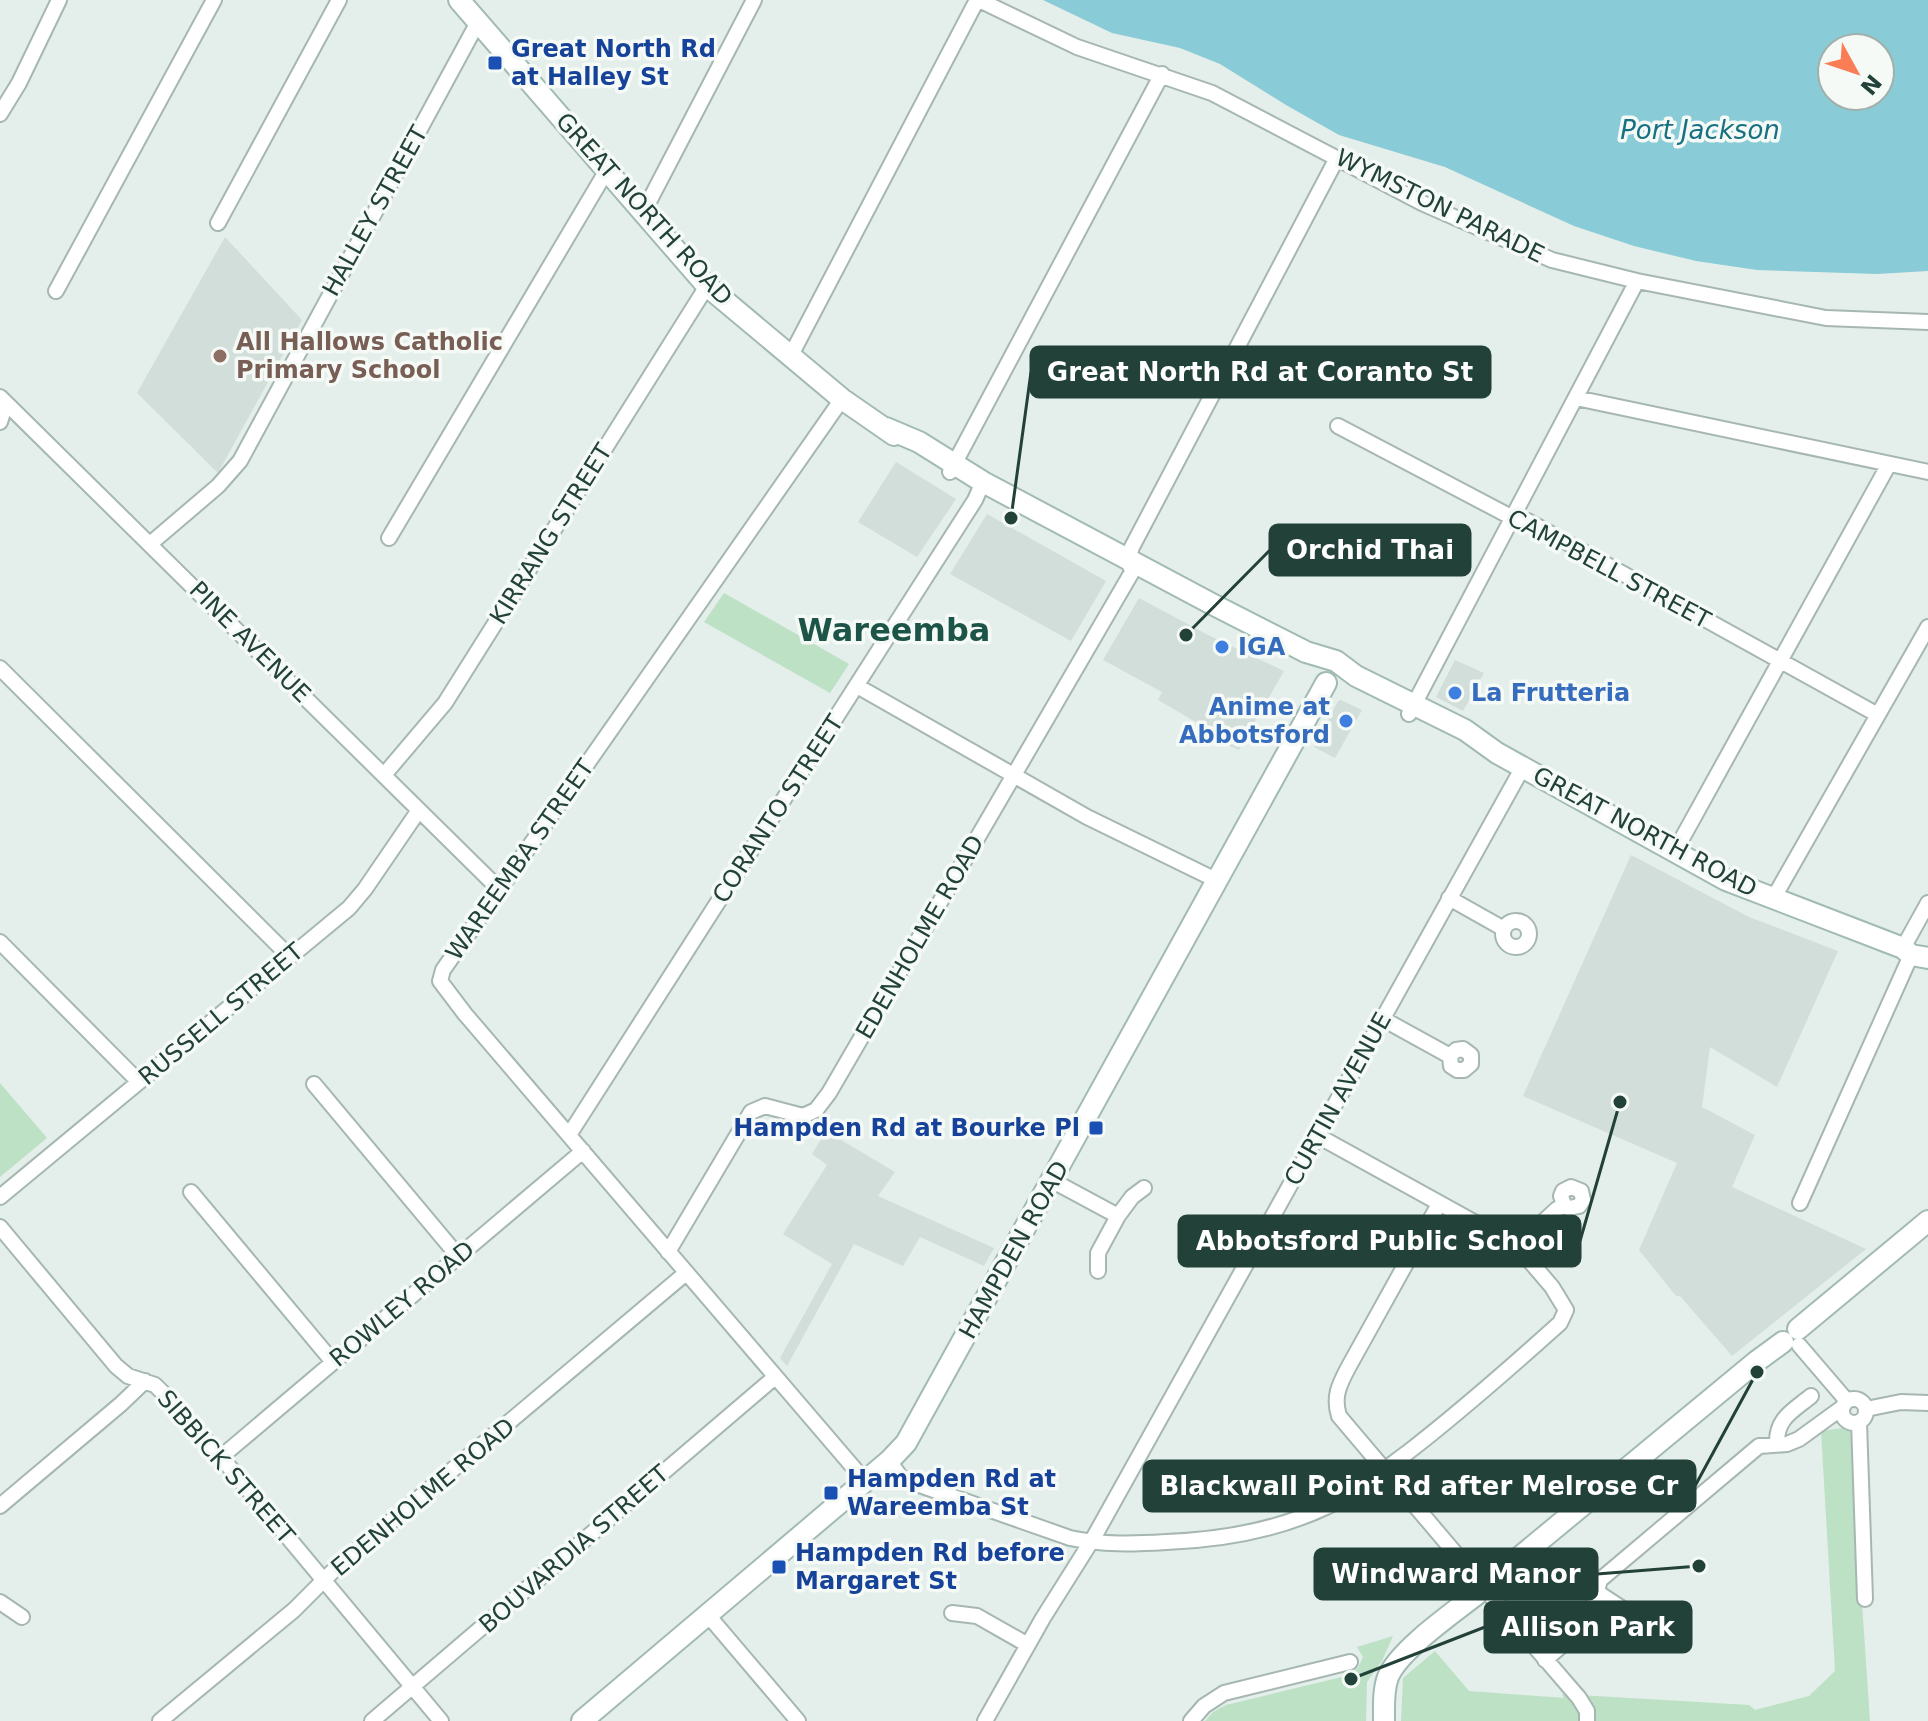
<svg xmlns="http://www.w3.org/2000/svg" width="1928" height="1721" font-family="'DejaVu Sans',sans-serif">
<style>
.built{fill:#d2ded9}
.green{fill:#bce1c5}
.water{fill:#89cbd6;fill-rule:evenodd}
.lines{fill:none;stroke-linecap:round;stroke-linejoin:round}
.street-casing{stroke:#a6b7b1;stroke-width:18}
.secondary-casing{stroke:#a1bbb2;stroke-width:24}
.street{stroke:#fff;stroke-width:14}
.secondary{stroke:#fff;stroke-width:20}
.transit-dot{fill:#1a4fb4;stroke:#f5faf7;stroke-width:3}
.education-dot{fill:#8d6e63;stroke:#f5faf7;stroke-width:3}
.shop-dot{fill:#3f7fe0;stroke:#f5faf7;stroke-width:3}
.labels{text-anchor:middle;stroke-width:7;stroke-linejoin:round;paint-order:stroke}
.transit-label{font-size:24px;font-weight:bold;fill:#164399;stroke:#f5faf7;text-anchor:start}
.street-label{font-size:24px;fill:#224139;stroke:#f5faf7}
.education-label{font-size:24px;font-weight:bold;fill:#785e54;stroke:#f5faf7;text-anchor:start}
.shop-label{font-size:24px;font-weight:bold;fill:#366cbe;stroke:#f5faf7;text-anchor:start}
.water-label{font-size:26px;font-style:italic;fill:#177182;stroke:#f5faf7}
.district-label{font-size:32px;font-weight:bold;fill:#1c5547;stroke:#f5faf7}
.leader{fill:none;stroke:#224139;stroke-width:3}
.callout-dot{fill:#224139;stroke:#f5faf7;stroke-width:3}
.callout{fill:#224139;stroke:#224139;stroke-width:3}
.callout-label{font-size:26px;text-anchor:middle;font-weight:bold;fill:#fff}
</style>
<rect width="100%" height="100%" fill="#e4eeea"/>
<path class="built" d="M225,237L302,320L218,473L137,393Z
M896,462L956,499L917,557L858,522Z
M987,514L1106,581L1071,641L950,574Z
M1139,598L1208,635L1284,671L1239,750L1211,738L1213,732L1158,700L1162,692L1103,660Z
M1455,660L1484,673L1463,711L1436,697Z
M1341,700L1362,710L1335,758L1314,747L1338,701Z
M1631,855L1749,917L1838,951L1777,1087L1710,1047L1702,1107L1755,1135L1732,1187L1866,1249L1732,1356L1680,1296H1676L1639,1250L1677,1163L1523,1096Z
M826,1131L895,1172L878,1196L994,1248L984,1266L920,1237L903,1266L854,1244L787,1366L780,1358L832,1264L783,1234L827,1165L812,1154Z"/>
<path class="green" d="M724,593L849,664L830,693L704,622Z
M0,1083L47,1138L0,1177Z
M1850,1427L1870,1721H1401L1403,1678L1435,1651L1469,1691L1564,1698L1562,1694L1749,1705L1755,1710L1809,1696L1835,1671L1821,1431Z
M1393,1636L1382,1661L1367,1682L1366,1721H1205L1213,1712L1226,1705L1346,1676L1358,1668L1363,1657L1357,1647Z"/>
<path class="water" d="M1043,0H1928V271L1877,274L1757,270L1696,261L1634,246L1574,226L1445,167L1339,135L1286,105L1220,64L1180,48L1112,33ZM1880,48V96H1832V48Z"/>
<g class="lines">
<g class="street-casing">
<path id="street" d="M979,0L1077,47L1212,93L1422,203L1552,260L1637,281L1826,318L1928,322
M0,114L19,83L59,0
M643,213L754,0
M218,223L339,0
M56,291L214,0
M790,357L977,0
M0,397L499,889
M1576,398L1928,472
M842,399L443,970L440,981L465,1014L865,1481
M0,422L6,403
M1338,426L1513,518L1528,521L1878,715
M950,472L1162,74
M389,538L607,170
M150,544L218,486L240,461L478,22
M0,668L290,957
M857,686L1087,817L1218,881
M1409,714L1637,281
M384,775L445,703L707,286
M1674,853L1889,464
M1449,898L1504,929
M1773,899L1928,627
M1503 934a13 13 0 1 1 26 0a13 13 0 1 1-26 0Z
M0,942L139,1082
M1903,948L1928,903
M1383,1019L1450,1056L1451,1066L1457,1070H1464L1471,1064V1055L1463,1049L1456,1050L1450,1056
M314,1084L458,1256
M569,1135L975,500L983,482
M1053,1181L1118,1216L1098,1253V1271
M191,1192L333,1362
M0,1197L349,908L365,889L419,810
M1800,1203L1911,955
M1439,1204L1348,1368C1339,1385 1333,1397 1339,1416L1478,1580
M1118,1216L1132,1197L1144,1188
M0,1227L116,1366L128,1376L155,1385L163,1393L221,1457L441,1721
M1517,1246L1557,1209L1564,1205L1569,1208L1579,1206L1583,1200L1581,1191L1571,1187L1563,1191L1561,1196L1564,1205
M668,1252L751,1112L765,1106L803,1116L816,1110L829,1093L1132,572L1128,559L1132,547L1337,158
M1799,1345L1847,1401
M1842 1411a12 12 0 1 1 24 0a12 12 0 1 1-24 0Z
M1866,1409L1901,1402L1928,1403
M1859,1422L1865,1599
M1777,1444C1776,1418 1793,1411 1811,1396
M221,1457L583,1151
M889,1461L900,1476L908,1481L1070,1538C1102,1545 1134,1544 1166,1542C1220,1540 1277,1530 1326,1507C1356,1494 1381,1472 1407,1453C1460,1412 1510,1368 1560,1323L1566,1310L1552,1287L1517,1246L1318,1136
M0,1506L121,1404L145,1381
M1597,1592L1620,1607L1628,1615L1640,1613
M1491,1596L1579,1698L1587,1711V1721
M0,1602L22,1617
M952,1613L977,1616L1028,1645
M707,1614L798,1721
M1545,1660L1588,1623L1600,1580L1759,1446L1787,1444L1799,1439L1843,1407
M160,1721L294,1610L337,1567L686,1273
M372,1721L775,1377
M985,1721L1043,1618L1094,1537L1523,767
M1191,1721L1204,1706L1224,1693L1350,1662"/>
</g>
<g class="secondary-casing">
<path id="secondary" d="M459,0L707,286L842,399L894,435
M886,428L919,442L983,482L1212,604L1306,652L1336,661L1356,676L1465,730L1497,753L1726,880L1903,948L1911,955L1928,958
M1798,1329L1928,1221
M1492,1580L1757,1361L1783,1342
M582,1721L889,1461L906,1443L1326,683
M1384,1721C1384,1707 1383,1690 1388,1677C1399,1650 1453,1613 1477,1594"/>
</g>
<use href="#street" class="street"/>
<use href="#secondary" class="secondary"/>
</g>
<g class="transit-dot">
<rect x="487" y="55" width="16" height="16" rx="4"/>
<rect x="1088" y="1120" width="16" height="16" rx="4"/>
<rect x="823" y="1485" width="16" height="16" rx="4"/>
<rect x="771" y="1559" width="16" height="16" rx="4"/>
</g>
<circle class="education-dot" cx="220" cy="356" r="8"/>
<g class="shop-dot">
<circle cx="1222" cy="647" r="8"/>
<circle cx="1455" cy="693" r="8"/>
<circle cx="1346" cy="721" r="8"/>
</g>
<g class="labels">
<g class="transit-label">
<text x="511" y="57">Great North Rd<tspan x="511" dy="28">at Halley St</tspan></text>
<text x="1080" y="1136" text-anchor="end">Hampden Rd at Bourke Pl</text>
<text x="847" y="1487">Hampden Rd at<tspan x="847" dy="28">Wareemba St</tspan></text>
<text x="795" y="1561">Hampden Rd before<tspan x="795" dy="28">Margaret St</tspan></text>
</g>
<g class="street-label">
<text transform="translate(1440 206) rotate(26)" y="8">WYMSTON PARADE</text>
<text transform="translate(644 209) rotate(48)" y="8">GREAT NORTH ROAD</text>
<text transform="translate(375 211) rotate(-61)" y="8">HALLEY STREET</text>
<text transform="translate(551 534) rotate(-58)" y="8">KIRRANG STREET</text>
<text transform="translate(1609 569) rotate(28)" y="8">CAMPBELL STREET</text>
<text transform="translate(250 642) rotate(45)" y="8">PINE AVENUE</text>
<text transform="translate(778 809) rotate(-57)" y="8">CORANTO STREET</text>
<text transform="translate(1645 832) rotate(28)" y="8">GREAT NORTH ROAD</text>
<text transform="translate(520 860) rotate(-55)" y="8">WAREEMBA STREET</text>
<text transform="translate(920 937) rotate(-60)" y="8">EDENHOLME ROAD</text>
<text transform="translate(221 1014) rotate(-40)" y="8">RUSSELL STREET</text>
<text transform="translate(1338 1099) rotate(-61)" y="8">CURTIN AVENUE</text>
<text transform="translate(1014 1250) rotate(-61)" y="8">HAMPDEN ROAD</text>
<text transform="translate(402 1304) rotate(-40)" y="8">ROWLEY ROAD</text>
<text transform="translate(226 1467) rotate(49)" y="8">SIBBICK STREET</text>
<text transform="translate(423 1497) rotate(-40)" y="8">EDENHOLME ROAD</text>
<text transform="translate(574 1549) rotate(-41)" y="8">BOUVARDIA STREET</text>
</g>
<g class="education-label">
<text x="236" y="350">All Hallows Catholic<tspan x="236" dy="28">Primary School</tspan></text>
</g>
<g class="shop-label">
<text x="1238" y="655">IGA</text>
<text x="1471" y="701">La Frutteria</text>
<text x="1330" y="715" text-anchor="end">Anime at<tspan x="1330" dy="28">Abbotsford</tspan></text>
</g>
<g class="water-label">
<text x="1700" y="139">Port Jackson</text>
</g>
<g class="district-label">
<text x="894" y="641">Wareemba</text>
</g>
</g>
<path class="leader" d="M1011 518L1031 372M1186 635L1270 550M1620 1102L1580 1241M1757 1372L1695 1486M1699 1566L1597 1574M1351 1679L1485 1627"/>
<g class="callout-dot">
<circle cx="1011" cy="518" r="8"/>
<circle cx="1186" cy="635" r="8"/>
<circle cx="1620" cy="1102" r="8"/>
<circle cx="1757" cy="1372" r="8"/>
<circle cx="1699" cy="1566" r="8"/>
<circle cx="1351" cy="1679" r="8"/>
</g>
<g class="callout">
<rect x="1031" y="347" width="459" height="50" rx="8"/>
<rect x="1270" y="525" width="200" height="50" rx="8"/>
<rect x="1179" y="1216" width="401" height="50" rx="8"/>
<rect x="1144" y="1461" width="551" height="50" rx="8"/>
<rect x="1315" y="1549" width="282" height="50" rx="8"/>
<rect x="1485" y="1602" width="206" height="50" rx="8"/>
</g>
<g class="callout-label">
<text x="1260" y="381">Great North Rd at Coranto St</text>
<text x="1370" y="559">Orchid Thai</text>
<text x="1380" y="1250">Abbotsford Public School</text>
<text x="1419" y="1495">Blackwall Point Rd after Melrose Cr</text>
<text x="1456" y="1583">Windward Manor</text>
<text x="1588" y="1636">Allison Park</text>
</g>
<g transform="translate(1856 72) rotate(130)"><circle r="38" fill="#f5faf7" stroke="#a1b0ab" stroke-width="2"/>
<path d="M0-6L14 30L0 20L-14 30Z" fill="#fb7d56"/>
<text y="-12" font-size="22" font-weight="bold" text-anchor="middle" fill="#224139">N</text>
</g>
</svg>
